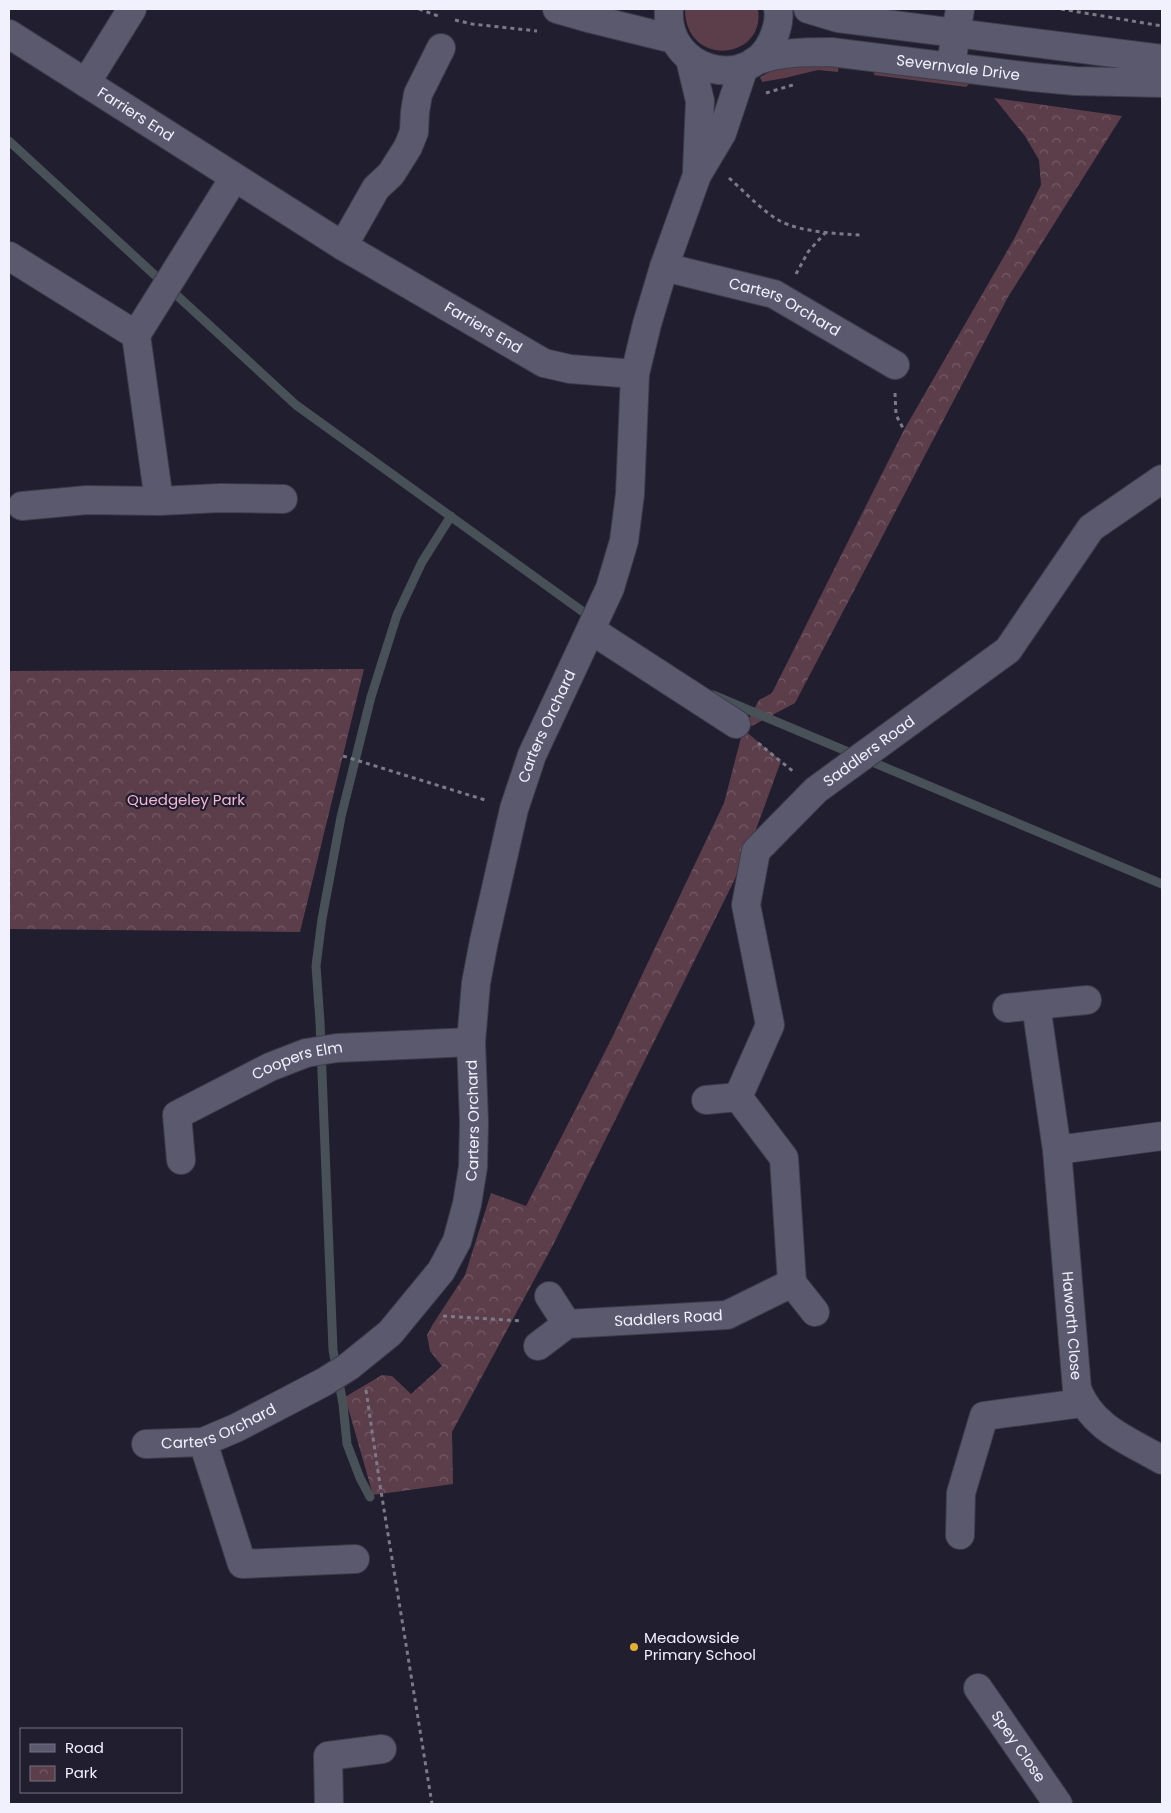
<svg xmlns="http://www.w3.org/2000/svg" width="1171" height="1813" font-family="Poppins,sans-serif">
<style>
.grass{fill:#5c3e4b}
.park{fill:url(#park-crowns)}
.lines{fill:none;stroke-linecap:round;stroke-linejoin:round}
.stream{stroke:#485058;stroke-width:9}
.minor-casing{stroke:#3e3b4a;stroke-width:30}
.path{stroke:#7c7989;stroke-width:3;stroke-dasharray:4 4;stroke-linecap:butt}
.minor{stroke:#5b596e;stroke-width:28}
.poi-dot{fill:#e4ae35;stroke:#211e30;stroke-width:2}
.labels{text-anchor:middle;stroke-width:4.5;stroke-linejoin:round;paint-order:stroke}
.street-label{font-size:15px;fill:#f1f0fd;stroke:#211e30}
.park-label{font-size:15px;fill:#f7b6d2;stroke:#211e30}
.poi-label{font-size:15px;fill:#f1f0fd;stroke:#211e30;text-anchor:start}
</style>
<defs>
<pattern id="park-crowns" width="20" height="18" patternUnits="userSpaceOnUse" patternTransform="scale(1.25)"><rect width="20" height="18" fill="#5c3e4b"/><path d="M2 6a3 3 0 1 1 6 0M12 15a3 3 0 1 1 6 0" fill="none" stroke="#745a66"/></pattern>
</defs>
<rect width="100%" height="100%" fill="#211e30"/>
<path class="grass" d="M685,9H758C766,61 685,68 685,9Z
M839,63L838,72L818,70L785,78L762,82L760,77L776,68Z
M875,66L972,81L966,87L874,75Z"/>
<path class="park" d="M994,98L1122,116L1008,297L795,703L744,730L781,761L755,832L733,883L554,1243L452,1432L453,1484L373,1495L345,1397L382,1375L392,1376L411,1394L442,1366L430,1351L427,1335L433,1324L465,1275L491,1193L526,1206L612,1038L724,803L743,730L759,700L772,693L904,430L1014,239L1041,185L1039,160L1025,136Z
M364,669L300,932L9,929V671Z"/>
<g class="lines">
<path class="stream" d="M9,141L296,405L593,619
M713,695L1162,884
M370,1497L360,1478L347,1444L343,1404L333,1350L320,1022L316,966L322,919L341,817L371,697L397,615L422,562L451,516"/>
<g class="minor-casing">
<g id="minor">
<path d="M557,9L592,19L673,39"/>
<path d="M669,9C664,71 749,95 773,39C777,29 780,19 778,9"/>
<path d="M808,9L838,18L1162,59"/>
<path id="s1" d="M9,34L343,246L544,363L570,369L635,374"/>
<path d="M953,52L960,9"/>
<path d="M690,59L700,101L697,171"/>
<path id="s2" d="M755,61C780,52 805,52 831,52L1032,77L1075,81L1162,83"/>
<path d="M86,83L132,9"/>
<path d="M234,178L136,335L159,501L220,498L283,499"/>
<path d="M343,246L376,188L391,174L408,147L414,132L415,112L418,94L441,48"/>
<path d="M9,256L136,335"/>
<path id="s3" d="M664,267L774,294L895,365"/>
<path d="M22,506L87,500L159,501"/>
<path d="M591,630L736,724"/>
<path d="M1036,1005L1087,1000"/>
<path id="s4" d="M1007,1008L1036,1005L1057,1150L1077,1389C1093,1429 1128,1440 1162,1460"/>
<path d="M706,1100L738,1097"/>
<path d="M1057,1150L1162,1136"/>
<path id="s5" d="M181,1160L177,1115L270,1067L306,1053L337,1048L471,1042"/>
<path d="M792,1283L815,1312"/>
<path d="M549,1296L567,1324"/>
<path id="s6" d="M538,1346L567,1324L727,1315L792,1283L784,1158L738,1097L770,1025L746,905L756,851L816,790L1008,650L1091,528L1162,479"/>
<path d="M203,1442L242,1564L355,1559"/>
<path id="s7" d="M146,1444L203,1442L236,1428L324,1382L348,1367L390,1333L441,1271L457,1241L467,1204L473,1167L474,1122L471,1042L476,983L484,941L514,809L532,755L610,588L624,541L630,494L635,374L647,324L664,267L697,175L722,133L744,67"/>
<path d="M960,1535L961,1493L984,1416L1082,1403"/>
<path id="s8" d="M978,1688L1058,1804"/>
<path d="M329,1804L328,1756L382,1749"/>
</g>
</g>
<path class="path" d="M419,9L441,17
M1061,9L1162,26
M455,20L472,24L537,31
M766,93L796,84
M729,178C746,193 761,210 780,221C800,232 839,234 861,235
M796,274L808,252L825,233
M895,393L896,415L904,430
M758,743L794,772
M343,756L485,800
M443,1316L521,1321
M366,1390L380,1485L432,1804"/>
<use href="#minor" class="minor"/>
</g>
<circle class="poi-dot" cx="634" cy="1647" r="5"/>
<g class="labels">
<g class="street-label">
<text dy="5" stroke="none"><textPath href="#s2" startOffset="205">Severnvale Drive</textPath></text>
<text dy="5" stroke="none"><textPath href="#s1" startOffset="150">Farriers End</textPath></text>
<text dy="5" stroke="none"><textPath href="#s3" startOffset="128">Carters Orchard</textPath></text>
<text dy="5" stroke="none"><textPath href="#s1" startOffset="558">Farriers End</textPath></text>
<text dy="5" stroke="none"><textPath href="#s7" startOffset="916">Carters Orchard</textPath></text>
<text dy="5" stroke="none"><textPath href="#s6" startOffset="878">Saddlers Road</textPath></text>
<text dy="5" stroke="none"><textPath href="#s5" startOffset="178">Coopers Elm</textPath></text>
<text dy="5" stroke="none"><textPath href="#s7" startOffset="511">Carters Orchard</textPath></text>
<text dy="5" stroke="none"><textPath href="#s6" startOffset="138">Saddlers Road</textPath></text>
<text dy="5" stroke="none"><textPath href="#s4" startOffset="352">Haworth Close</textPath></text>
<text dy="5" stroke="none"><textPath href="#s7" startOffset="76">Carters Orchard</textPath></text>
<text dy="5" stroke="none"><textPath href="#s8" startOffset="71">Spey Close</textPath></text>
</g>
<g class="park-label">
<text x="186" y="805">Quedgeley Park</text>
</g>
<g class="poi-label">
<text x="644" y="1643">Meadowside<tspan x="644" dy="17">Primary School</tspan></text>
</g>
</g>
<rect width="1171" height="1813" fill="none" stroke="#f1f0fd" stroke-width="20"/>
<rect x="20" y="1728" width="162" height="65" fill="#211e30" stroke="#747282"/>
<rect x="30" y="1744" width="25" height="8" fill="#5b596e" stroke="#747282"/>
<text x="65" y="1753" font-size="15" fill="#f1f0fd">Road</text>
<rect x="30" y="1766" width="25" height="15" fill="url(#park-crowns)" stroke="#747282"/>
<text x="65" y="1778" font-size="15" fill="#f1f0fd">Park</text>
</svg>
